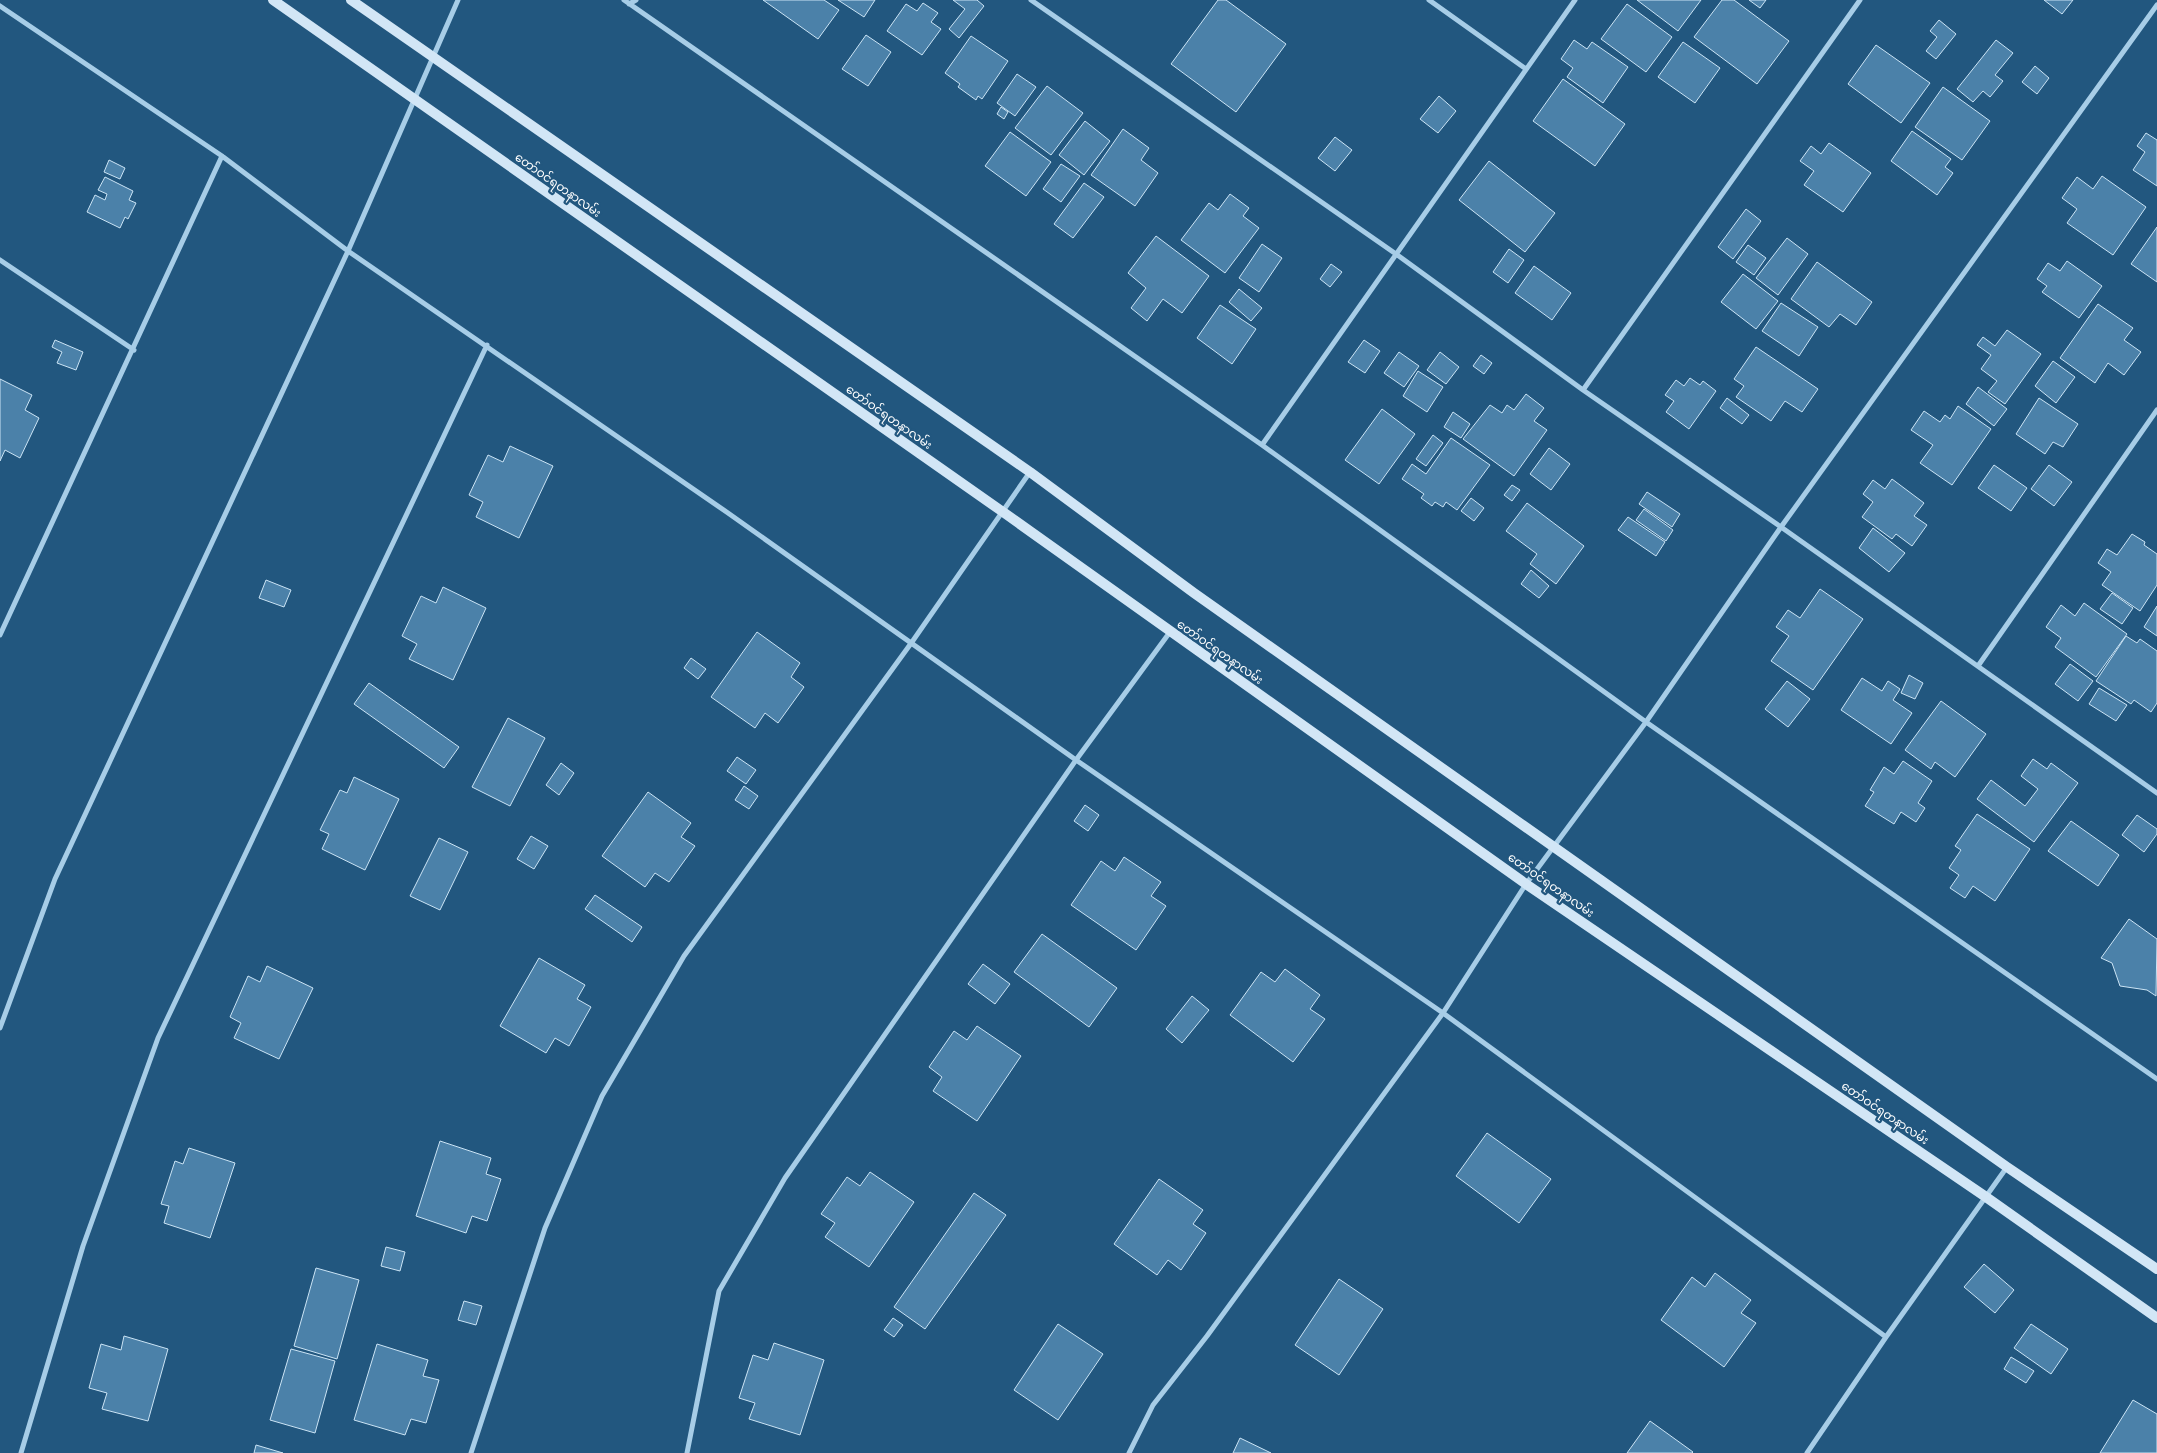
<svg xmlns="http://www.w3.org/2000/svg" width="2157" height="1453" font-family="'Golos Text','Noto Sans Myanmar',sans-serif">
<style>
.building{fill:#4b81a9;stroke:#cbe4f5}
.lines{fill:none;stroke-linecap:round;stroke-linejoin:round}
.minor{stroke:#a7cde7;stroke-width:5}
.secondary{stroke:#d2e6f6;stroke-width:10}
.labels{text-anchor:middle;stroke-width:4.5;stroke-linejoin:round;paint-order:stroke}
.street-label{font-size:12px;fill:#fff;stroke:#22577f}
</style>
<rect width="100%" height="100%" fill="#22577f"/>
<path class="building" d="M763,0H824L839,10L818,39Z
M838,0H875L864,17Z
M953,0H977L984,6L959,38L949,29L965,9Z
M1218,0H1226L1286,44L1236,112L1171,64Z
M1637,0H1701L1678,31Z
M1722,0H1734L1789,41L1757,84L1694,37Z
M1749,0H1766L1760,8Z
M2044,0H2073L2062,14Z
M923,3L938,13L931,22L941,29L922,55L887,31L906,4L917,11Z
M1627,4L1672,37L1646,72L1601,39Z
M1939,20L1956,34L1936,59L1926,51L1937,37L1930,31Z
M866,35L891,52L868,86L842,69Z
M971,36L1008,61L982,99L978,96L976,100L958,87L960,84L945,73Z
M1574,40L1587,49L1592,42L1628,67L1603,103L1567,77L1573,68L1561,59Z
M1996,40L2013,53L1995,75L2003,81L1990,97L1983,91L1973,102L1957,89Z
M1683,42L1720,68L1695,103L1658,77Z
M1876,45L1930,83L1901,123L1848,84Z
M2035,66L2049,78L2037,94L2022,82Z
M1017,74L1036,87L1015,116L997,103Z
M1563,79L1625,124L1595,166L1533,121Z
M1047,86L1083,113L1051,155L1015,128Z
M1943,87L1990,121L1962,160L1915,127Z
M1439,96L1456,111L1438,133L1420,119Z
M1001,107L1008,112L1004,119L997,114Z
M1085,121L1110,141L1084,175L1059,155Z
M1123,129L1149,148L1141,160L1158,173L1135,206L1091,175Z
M1912,131L1951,159L1945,167L1953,173L1937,195L1891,161Z
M1010,132L1051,162L1026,196L985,166Z
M2146,133L2157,140V186L2133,170L2145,152L2137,146Z
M1335,137L1352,150L1335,171L1318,158Z
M1829,143L1871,173L1843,212L1804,185L1814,171L1800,161L1811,146L1821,154Z
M109,160L125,168L120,179L104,172Z
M1489,161L1555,213L1525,252L1459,200Z
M1061,164L1080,176L1061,202L1043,189Z
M2102,176L2146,207L2113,255L2067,223L2077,209L2062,198L2077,177L2093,189Z
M105,177L133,191L129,200L136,203L128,219L125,217L120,228L87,212L95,195L105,200L107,194L98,190Z
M1084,183L1104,197L1073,238L1054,224Z
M1230,194L1249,208L1243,216L1259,228L1225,273L1181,240L1209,203L1218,210Z
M1746,209L1761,221L1733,259L1718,247Z
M2157,227V282L2131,264Z
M1156,236L1209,276L1182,313L1163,299L1147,321L1131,308L1146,288L1128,273Z
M1787,238L1808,254L1778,295L1756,278Z
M1262,244L1282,258L1259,292L1239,278Z
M1748,245L1766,258L1754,275L1736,262Z
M1509,249L1524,260L1508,283L1493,272Z
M2067,261L2102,286L2079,318L2042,292L2047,286L2037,279L2048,263L2060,271Z
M1817,262L1872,302L1856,325L1840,314L1829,327L1791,299Z
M1331,264L1342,272L1330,287L1320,279Z
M1534,266L1571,293L1552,320L1515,293Z
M1743,274L1778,301L1756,329L1721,302Z
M1239,289L1262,308L1251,321L1229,302Z
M1781,303L1818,327L1799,356L1762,331Z
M2098,304L2133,328L2124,340L2141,352L2124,375L2108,363L2095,383L2060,358Z
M1220,305L1256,329L1232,364L1197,338Z
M2007,330L2041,354L2005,404L1988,392L1997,381L1981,369L1991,355L1977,345L1983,337L1995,346Z
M55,340L83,352L76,370L57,363L62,352L52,347Z
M1364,340L1380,351L1365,373L1348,362Z
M1756,347L1818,389L1802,412L1785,401L1771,421L1736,397L1744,386L1734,379Z
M1399,352L1419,366L1404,387L1384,373Z
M1440,352L1459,367L1446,384L1427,370Z
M1481,355L1492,363L1484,374L1473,366Z
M2053,361L2075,377L2056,403L2035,386Z
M1418,371L1443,387L1427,412L1403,396Z
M1690,378L1700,385L1703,381L1716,391L1689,429L1666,412L1674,401L1665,395L1676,380L1684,386Z
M0,379L32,395L25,410L39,418L20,458L5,450L0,461Z
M1978,387L2007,409L1994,426L1966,404Z
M1526,394L1544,408L1534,421L1547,430L1514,476L1463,439L1490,405L1502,413L1507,405L1514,410Z
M1727,398L1749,415L1742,424L1720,408Z
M2039,398L2078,424L2063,447L2053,442L2045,454L2016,434Z
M1958,406L1991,429L1952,485L1920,463L1933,445L1911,430L1924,411L1940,422L1945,415L1950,419Z
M1382,409L1415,434L1379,484L1345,460Z
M1453,412L1470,424L1461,438L1444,427Z
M1433,435L1443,443L1426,466L1416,459Z
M1451,438L1490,465L1457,510L1446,502L1443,507L1435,502L1432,506L1421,498L1424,494L1402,479L1412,464L1426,474Z
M510,446L553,466L519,538L476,517L483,502L469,495L488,455L503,462Z
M1549,448L1570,464L1551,490L1530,474Z
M1994,465L2027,488L2011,511L1978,488Z
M2049,465L2072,482L2054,506L2031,489Z
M1892,479L1924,503L1914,516L1927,525L1912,546L1896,534L1892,539L1862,517L1873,502L1863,494L1873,480L1885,489Z
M1512,485L1520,490L1512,501L1504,495Z
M1647,492L1680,514L1672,527L1639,504Z
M1471,498L1484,508L1474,521L1461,511Z
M1527,503L1584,546L1556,584L1530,564L1537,554L1506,531Z
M1644,509L1673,530L1666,541L1636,520Z
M1628,517L1665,542L1656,556L1618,530Z
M1873,528L1905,553L1889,572L1859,548Z
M2132,534L2145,542L2144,545L2157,554V585L2140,611L2102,585L2111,572L2098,563L2107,549L2117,555Z
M1531,570L1549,586L1539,598L1521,584Z
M266,580L291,590L284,607L259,598Z
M443,587L486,608L453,680L409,659L417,644L402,636L421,596L436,603Z
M1820,589L1863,619L1813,690L1771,661L1789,636L1776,627L1788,610L1800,618Z
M2112,593L2133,608L2122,624L2100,609Z
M2084,603L2127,634L2096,677L2055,647L2061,638L2046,627L2061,605L2075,616Z
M2157,606V636L2144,627Z
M757,632L800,663L791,677L804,687L778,723L765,713L755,728L711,697Z
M2126,636L2137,643L2140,639L2157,651V703L2151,712L2134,700L2131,704L2096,681Z
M691,658L706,669L698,679L684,668Z
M2070,664L2093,681L2078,701L2055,684Z
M1909,675L1923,683L1915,699L1901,693Z
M1862,678L1882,691L1888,681L1900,689L1893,700L1912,713L1891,744L1841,710Z
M1787,681L1810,699L1788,727L1765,709Z
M369,683L459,747L444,768L354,704Z
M2099,688L2127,705L2116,721L2089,704Z
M1941,701L1986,734L1955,777L1935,762L1931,769L1905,750Z
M508,718L545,738L510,806L472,787Z
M737,757L756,770L746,784L727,771Z
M2033,759L2047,769L2051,763L2078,783L2034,842L1977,799L1991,780L2025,806L2038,789L2021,776Z
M1903,761L1932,781L1918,803L1925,808L1916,822L1901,812L1894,824L1865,806L1874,792L1870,790L1884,767L1894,774Z
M561,763L574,773L559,795L546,785Z
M354,777L399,799L365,870L322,849L329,834L320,830L340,790L347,793Z
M744,786L758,796L749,809L735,800Z
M648,792L691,823L681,837L695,846L669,882L655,873L645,887L602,856Z
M1085,805L1099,815L1088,831L1074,821Z
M1977,814L2030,849L1995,901L1973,886L1965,898L1950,888L1959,875L1949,868L1961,850L1955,846Z
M2137,815L2157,829V834L2144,852L2122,835Z
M2071,821L2119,855L2098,886L2048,851Z
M531,836L548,846L534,869L517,859Z
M439,838L468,852L440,910L410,896Z
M1124,857L1161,882L1151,896L1166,906L1136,950L1071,905L1101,861L1115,871Z
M595,895L642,927L632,942L585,909Z
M2129,919L2157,939L2156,996L2147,990L2120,986L2112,963L2101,958Z
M1042,934L1117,988L1089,1027L1014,972Z
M539,958L585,985L577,999L591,1007L569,1046L555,1038L546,1053L500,1026Z
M983,964L1010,984L995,1004L968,984Z
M267,966L313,988L279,1059L234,1038L241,1023L230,1017L248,976L260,982Z
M1285,969L1320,995L1310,1009L1325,1019L1293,1062L1230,1015L1261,972L1275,982Z
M1192,996L1209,1010L1182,1043L1166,1029Z
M977,1026L1021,1056L977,1121L933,1091L942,1077L929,1067L954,1031L967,1040Z
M1487,1133L1551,1179L1519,1223L1456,1176Z
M440,1141L491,1158L486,1174L501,1179L487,1221L472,1216L466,1233L416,1216Z
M189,1148L235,1163L210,1238L164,1223L169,1206L161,1204L175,1161L183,1164Z
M870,1172L914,1202L869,1267L825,1237L835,1223L821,1214L847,1177L860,1186Z
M1159,1179L1203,1210L1193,1224L1206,1233L1181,1270L1168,1260L1157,1275L1114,1244Z
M974,1193L1006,1215L925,1329L894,1307Z
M386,1247L405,1252L400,1271L381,1266Z
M1984,1264L2014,1290L1995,1313L1964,1287Z
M316,1268L359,1280L337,1359L294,1346Z
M1715,1273L1751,1300L1741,1313L1756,1323L1724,1367L1661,1320L1692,1277L1705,1287Z
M1339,1279L1383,1309L1339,1375L1295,1345Z
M464,1301L482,1306L476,1325L458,1320Z
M893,1318L903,1325L894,1337L884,1330Z
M1058,1324L1103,1354L1058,1420L1014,1390Z
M2031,1324L2068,1349L2051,1374L2014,1348Z
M124,1336L168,1349L148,1421L102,1409L107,1393L89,1388L101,1344L121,1350Z
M774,1343L824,1360L800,1435L749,1419L755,1403L739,1398L753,1355L768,1360Z
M377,1344L428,1360L423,1376L439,1380L426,1423L411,1419L405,1435L354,1420Z
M291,1349L335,1361L315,1433L270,1420Z
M2011,1357L2034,1371L2026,1383L2004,1369Z
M2133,1400L2157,1414V1453H2100Z
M1650,1421L1693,1452L1692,1453H1627Z
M1240,1438L1271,1453H1233Z
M256,1445L283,1453H254Z"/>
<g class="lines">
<path class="minor" d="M624,0L1262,445L1646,722L2157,1079
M1031,0L1396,254L1583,390L1781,527L2157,793
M1429,0L1526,69
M629,4L636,0
M0,6L222,156L348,251L728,513L1076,760L1443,1013L1886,1337
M0,260L134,350
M1583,390L1860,0
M1262,445L1575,0
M0,635L222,156
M1978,666L2157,410
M0,1028L55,879L348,251L458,0
M21,1453L83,1246L158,1038L487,345
M471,1453L545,1228L602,1096L684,956L912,642L1030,472
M687,1453L719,1291L785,1178L1076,760L1170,632
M1129,1453L1153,1405L1207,1336L1443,1013L1526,884L1646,722L1781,527L2157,5
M1807,1453L1886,1337L2007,1167"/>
<path class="secondary" d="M273,0L1003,512L1526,884L1986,1197L2157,1318
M351,0L1030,472L1194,593L2007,1167L2157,1269"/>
</g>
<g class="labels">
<g class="street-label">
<text transform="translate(558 185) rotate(35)" y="4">တော်ဝင်ရတနာလမ်း</text>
<text transform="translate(889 417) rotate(35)" y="4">တော်ဝင်ရတနာလမ်း</text>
<text transform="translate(1220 652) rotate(35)" y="4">တော်ဝင်ရတနာလမ်း</text>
<text transform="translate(1551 885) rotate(35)" y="4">တော်ဝင်ရတနာလမ်း</text>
<text transform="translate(1885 1113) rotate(34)" y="4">တော်ဝင်ရတနာလမ်း</text>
</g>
</g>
</svg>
